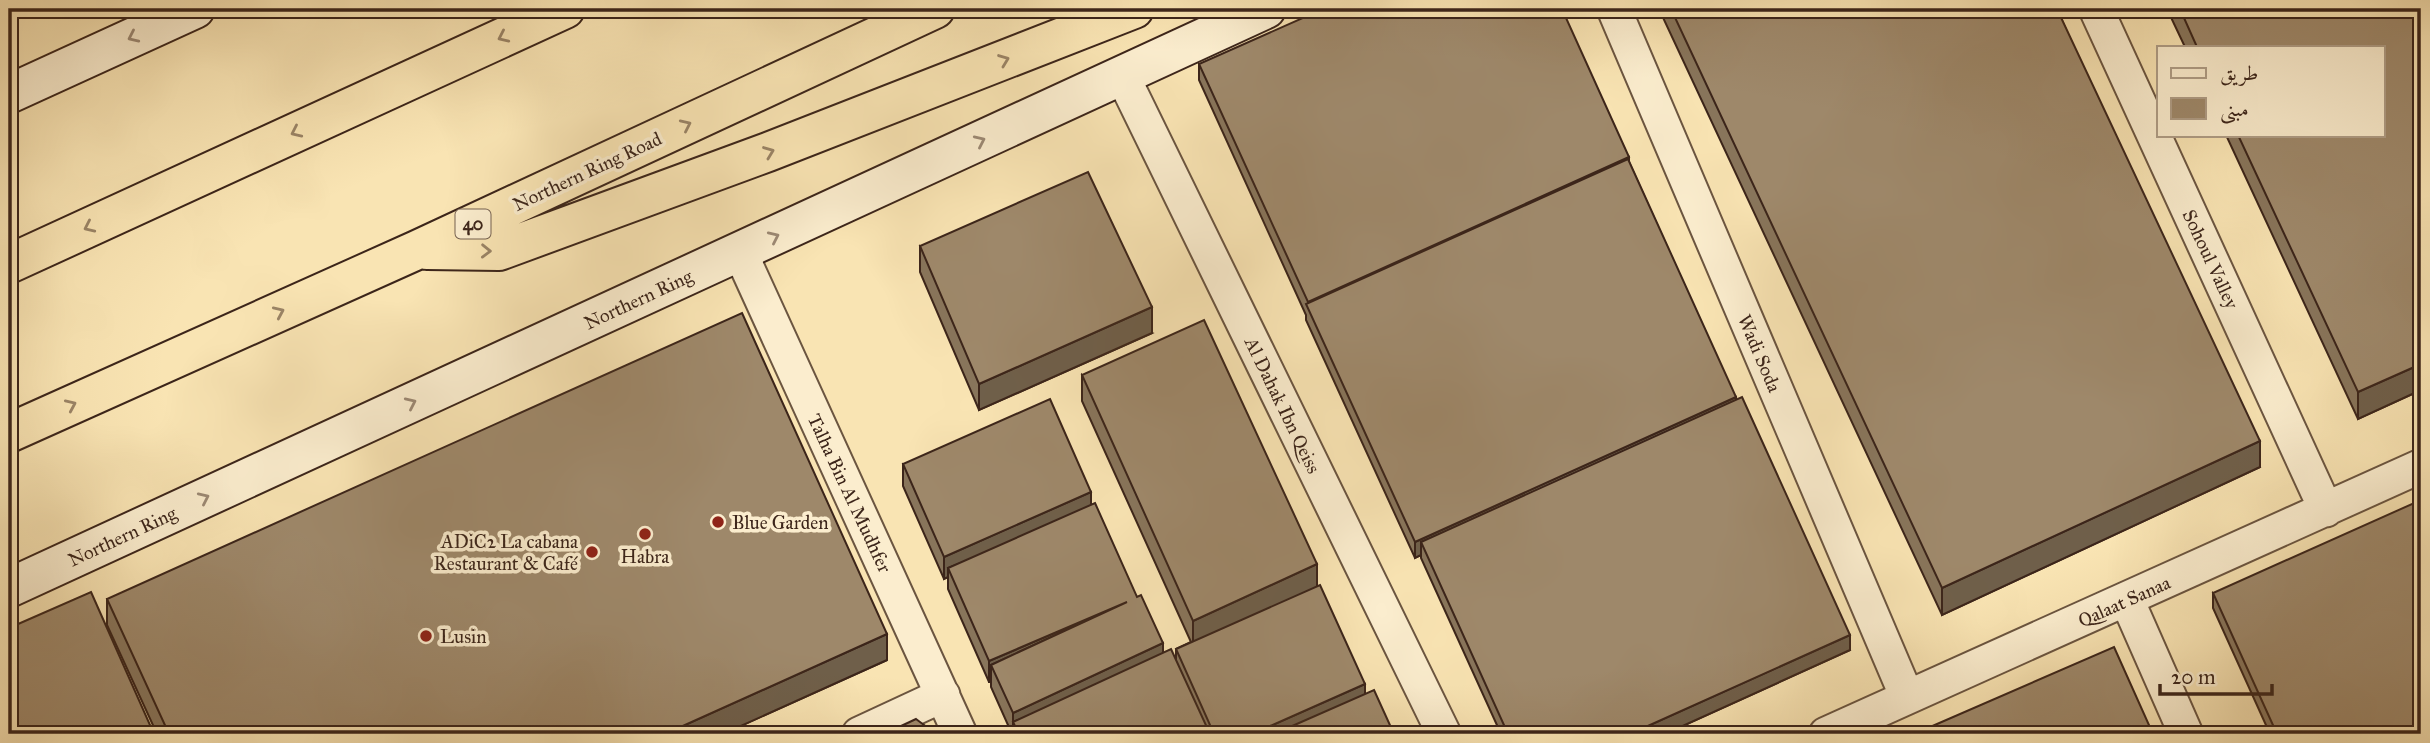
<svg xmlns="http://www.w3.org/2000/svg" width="2430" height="743" font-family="'IM FELL Great Primer',Amiri,serif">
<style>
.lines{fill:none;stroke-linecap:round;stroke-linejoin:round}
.minor-casing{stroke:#6b5540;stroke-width:37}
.secondary-casing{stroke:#3c251a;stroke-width:42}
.motorway-casing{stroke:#3c251a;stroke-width:42}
.minor{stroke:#fbedce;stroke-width:33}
.secondary{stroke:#fbedce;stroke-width:38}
.motorway{stroke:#f9e4b3;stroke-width:38}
.wall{fill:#88755b;stroke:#3c251a;stroke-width:2}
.shaded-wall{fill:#6f5f4a;stroke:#3c251a;stroke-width:2}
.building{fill:#9e886a;stroke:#3c251a;stroke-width:2}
.oneway{stroke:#9c8974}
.oneway2{stroke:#9a8466}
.poi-dot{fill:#8f2418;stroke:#fbedce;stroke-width:2.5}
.labels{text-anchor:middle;stroke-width:7;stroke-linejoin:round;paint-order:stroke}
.shield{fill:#fbedce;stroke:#756150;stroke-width:2}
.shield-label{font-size:18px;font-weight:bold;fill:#3c251a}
.street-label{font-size:19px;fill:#3c251a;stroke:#fbedce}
.poi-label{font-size:19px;fill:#3c251a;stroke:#fbedce;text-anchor:start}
</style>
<rect width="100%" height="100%" fill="#f9e4b3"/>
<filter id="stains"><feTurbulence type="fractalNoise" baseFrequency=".00286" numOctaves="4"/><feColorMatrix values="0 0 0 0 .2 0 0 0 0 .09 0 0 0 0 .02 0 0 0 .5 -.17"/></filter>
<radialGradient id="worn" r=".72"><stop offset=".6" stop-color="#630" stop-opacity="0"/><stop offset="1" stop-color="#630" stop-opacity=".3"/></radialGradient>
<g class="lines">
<g class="minor-casing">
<path id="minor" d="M1614,9L1907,697
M2096,9L2326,510
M1122,75L1444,734
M740,252L960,734
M2127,600L2186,734
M859,734L943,695
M1826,734L2421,466"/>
</g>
<g class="secondary-casing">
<path id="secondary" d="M9,94L195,9
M9,588L1266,9"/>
</g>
<g class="motorway-casing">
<path id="motorway" d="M427,250L499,251L768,152L1134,9
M9,264L565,9
M9,433L417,250L935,9"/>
</g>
<use href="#minor" class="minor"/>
<use href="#secondary" class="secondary"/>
<use href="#motorway" class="motorway"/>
</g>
<path class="wall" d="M1659,9H2057L2260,467L1942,615Z
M2167,9H2421V390L2358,419L2226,135H2383V47H2185Z
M1199,64L1629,162L1736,400L1850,650L1665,734H1501L1421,558V555L1415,558L1306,320V315L1199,80Z
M920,246L1152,333L979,410L920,272Z
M1082,375L1317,586L1365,694L1394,734H1012L991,687V682H989L948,589V577L944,579L903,486V464L1091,505L1163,652L1176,660V649L1191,642L1082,401Z
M2213,593L2421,734H2270L2213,608Z
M107,599L887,660L723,734H157L107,625Z"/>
<path class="shaded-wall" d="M1629,157V173L1308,307V302Z
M1152,307V333L979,410V384Z
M2421,364V390L2358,419V392Z
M1736,397V412L1421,542V555L1415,558V542Z
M2260,441V467L1942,615V588Z
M1091,492V513L948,568V577L944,579V557Z
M1317,564V590L1193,647V621Z
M1127,602L991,665V682H989V661Z
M887,634V660L723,734H665Z
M1850,635V650L1665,734H1630Z
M1163,643V665L1013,722V734V713Z
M1365,684V700L1287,734H1252Z"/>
<path class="building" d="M1323,9H1562L1629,157L1308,302L1199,64Z
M1671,9H2057L2260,441L1942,588Z
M2180,9H2421V364L2358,392L2238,135H2383V47H2197Z
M1628,159L1736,397L1415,542L1306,304Z
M1088,172L1152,307L979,384L920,246Z
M742,313L887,634L665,734H169L107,599Z
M1204,320L1317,564L1193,621L1082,375Z
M1742,397L1850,635L1630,734H1508L1421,542Z
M1050,399L1091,492L944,557L903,464Z
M2421,500V734H2277L2213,593Z
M1095,503L1137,597L1141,595L1163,643L1013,713L991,665L1127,602L989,661L948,568Z
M1320,585L1365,684L1252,734H1214L1176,649Z
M91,592L154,734H9V628Z
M2114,647L2153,734H1914Z
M1171,649L1210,734H1019L1013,722Z
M1374,690L1394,734H1274Z
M916,719L936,734H884Z"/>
<defs><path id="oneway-chevron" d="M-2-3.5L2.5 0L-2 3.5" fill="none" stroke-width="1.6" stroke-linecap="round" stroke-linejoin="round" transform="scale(1.75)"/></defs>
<g class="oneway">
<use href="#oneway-chevron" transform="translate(133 37) rotate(155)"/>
<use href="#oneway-chevron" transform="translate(980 141) rotate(-25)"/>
<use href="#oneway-chevron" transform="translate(774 237) rotate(-25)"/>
<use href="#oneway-chevron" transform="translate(411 403) rotate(-25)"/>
<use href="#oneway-chevron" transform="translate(204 498) rotate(-25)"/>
</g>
<g class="oneway2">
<use href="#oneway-chevron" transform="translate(503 37) rotate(155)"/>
<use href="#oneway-chevron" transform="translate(1004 60) rotate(-21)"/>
<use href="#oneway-chevron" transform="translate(686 125) rotate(-25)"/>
<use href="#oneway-chevron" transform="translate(296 132) rotate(155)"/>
<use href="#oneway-chevron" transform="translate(769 152) rotate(-21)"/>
<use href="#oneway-chevron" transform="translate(89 227) rotate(155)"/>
<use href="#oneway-chevron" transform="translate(486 251) rotate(1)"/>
<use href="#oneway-chevron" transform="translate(279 312) rotate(-24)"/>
<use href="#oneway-chevron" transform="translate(71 405) rotate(-24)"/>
</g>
<g class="poi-dot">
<circle cx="718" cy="522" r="7"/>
<circle cx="645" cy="534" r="7"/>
<circle cx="592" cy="552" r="7"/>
<circle cx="426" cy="636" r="7"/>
</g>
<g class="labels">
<rect class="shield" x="455.5" y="209.5" width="35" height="29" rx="5"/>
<g class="shield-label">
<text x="473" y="230">40</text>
</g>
<g class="street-label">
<text transform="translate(587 171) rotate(-25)" y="7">Northern Ring Road</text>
<text transform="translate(2211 259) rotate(65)" y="7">Sohoul Valley</text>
<text transform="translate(638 299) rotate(-25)" y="7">Northern Ring</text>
<text transform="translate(1760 353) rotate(67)" y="7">Wadi Soda</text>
<text transform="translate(1283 405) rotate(64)" y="7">Al Dahak Ibn Qeiss</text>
<text transform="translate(850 493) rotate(65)" y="7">Talha Bin Al Mudhfer</text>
<text transform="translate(122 536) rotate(-25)" y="7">Northern Ring</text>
<text transform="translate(2124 601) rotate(-24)" y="7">Qalaat Sanaa</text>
</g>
<g class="poi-label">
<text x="732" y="529">Blue Garden</text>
<text x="578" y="548" text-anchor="end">ADiC2 La cabana<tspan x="578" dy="22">Restaurant &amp; Café</tspan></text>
<text x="645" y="563" text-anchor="middle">Habra</text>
<text x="440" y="643">Lusin</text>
</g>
</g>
<rect width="2430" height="743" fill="none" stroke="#f9e4b3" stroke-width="35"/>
<rect x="10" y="10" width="2409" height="722" fill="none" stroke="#3c251a" stroke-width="3.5"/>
<rect x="18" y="18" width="2395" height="708" fill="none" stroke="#3c251a" stroke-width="2"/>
<rect x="2157" y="46" width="228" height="91" fill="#fbedce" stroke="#af9d86" stroke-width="2"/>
<rect x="2171" y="68" width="35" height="10" fill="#fbedce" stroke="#af9d86" stroke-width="2"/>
<text x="2220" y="80" font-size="21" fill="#3c251a">طريق</text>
<rect x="2171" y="98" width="35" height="21" fill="#9e886a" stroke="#af9d86" stroke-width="2"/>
<text x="2220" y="116" font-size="21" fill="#3c251a">مبنى</text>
<path d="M2160 684v10h112v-10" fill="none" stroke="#3c251a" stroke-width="3.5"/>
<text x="2171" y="684" font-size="21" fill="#3c251a" stroke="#fbedce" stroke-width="5" paint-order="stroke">20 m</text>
<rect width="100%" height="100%" filter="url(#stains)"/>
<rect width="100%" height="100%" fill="url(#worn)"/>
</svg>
